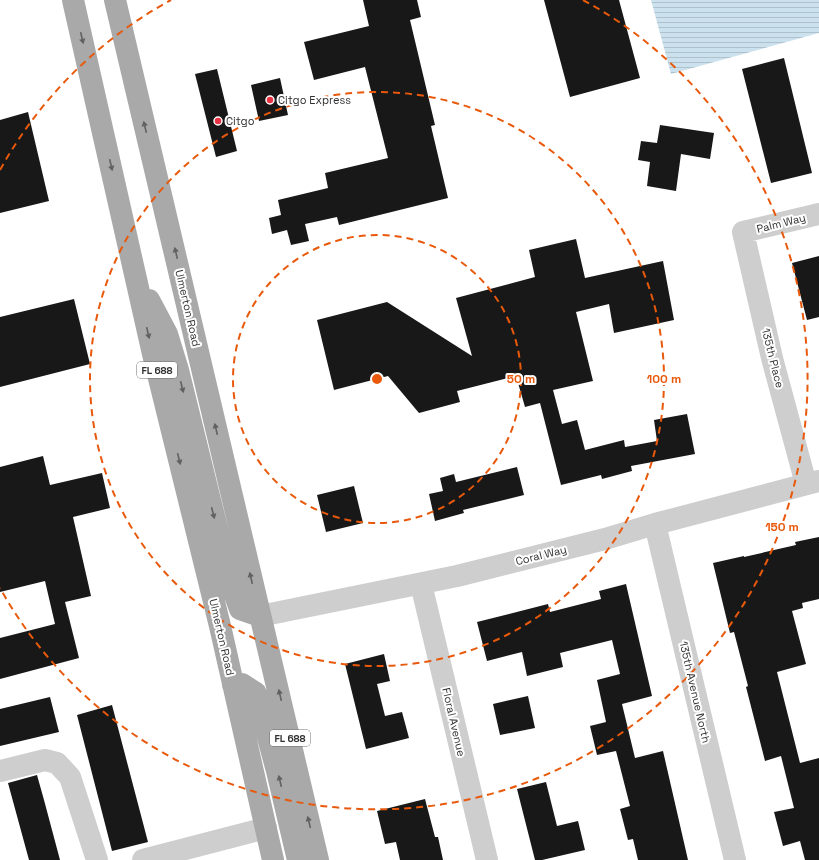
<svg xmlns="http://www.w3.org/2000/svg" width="819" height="860" font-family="'Space Grotesk',sans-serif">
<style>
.water{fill:url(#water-rules)}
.building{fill:#181818}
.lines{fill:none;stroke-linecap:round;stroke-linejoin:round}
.street{stroke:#cecece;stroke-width:22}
.primary{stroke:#a9a9a9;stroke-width:22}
.oneway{fill:#616161}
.ring{fill:none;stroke:#e8590c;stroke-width:2;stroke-dasharray:7 5}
.poi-dot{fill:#e73343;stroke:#fff;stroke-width:1.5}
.labels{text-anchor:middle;stroke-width:4;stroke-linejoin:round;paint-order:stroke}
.shield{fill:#fff;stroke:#6f6f6f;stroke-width:1}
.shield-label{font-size:10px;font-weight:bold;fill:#313131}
.poi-label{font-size:11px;fill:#313131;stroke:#fff;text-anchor:start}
.street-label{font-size:11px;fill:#313131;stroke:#fff}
.centre{fill:#e8590c;stroke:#fff;stroke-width:2}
.ring-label{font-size:12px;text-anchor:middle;font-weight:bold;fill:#e8590c;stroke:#fff;stroke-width:4;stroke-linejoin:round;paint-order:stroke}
</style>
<defs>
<pattern id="water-rules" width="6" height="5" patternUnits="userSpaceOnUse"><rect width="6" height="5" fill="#cbe1ed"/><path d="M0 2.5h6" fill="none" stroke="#afc2cc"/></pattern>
</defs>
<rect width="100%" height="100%" fill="#fff"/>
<path class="water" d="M651,0H819V33L671,74Z"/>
<path class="building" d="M363,0H417L421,17L410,20L435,125L431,126L448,198L339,225L337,217L305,224L309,241L291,245L287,230L272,234L269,218L281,215L278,200L328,188L325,173L388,158L365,67L314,80L304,42L369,26Z
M544,0H619L640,78L570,97Z
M784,58L812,173L771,183L742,69Z
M217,69L237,151L216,157L195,74Z
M280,78L288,115L259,121L251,85Z
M28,112L49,201L0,213V120Z
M660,125L714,133L710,159L681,154L676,191L647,186L650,162L638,160L641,141L657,143Z
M576,239L585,278L663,261L674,320L614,333L609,304L576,312L593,381L553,390L562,424L577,420L585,450L624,440L625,447L657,441L654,420L687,414L695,454L631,466L632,471L602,479L601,475L561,485L540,403L525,407L516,376L457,391L460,402L419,413L388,376L334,390L317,320L387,302L472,356L456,298L535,277L529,250Z
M819,256V317L807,320L792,263Z
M74,299L90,364L0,387V317Z
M43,456L50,485L102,473L110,508L73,517L91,596L65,602L79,658L0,679V638L55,624L45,581L0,592V467Z
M517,467L524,495L463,510L464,513L435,521L429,494L443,491L440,478L454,474L456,482Z
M354,486L363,523L326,532L317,495Z
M819,537V599L802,603L803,608L792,611L806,664L777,672L800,763L819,758V860H805L800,841L783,846L774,812L794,808L781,756L765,761L746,687L748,686L734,632L730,633L713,563L744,556V557L796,545L795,542Z
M626,584L652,696L622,704L635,758L663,751L688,860H638L633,839L628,840L620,809L630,806L616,751L597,755L590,726L606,722L597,680L620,674L612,640L560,653L563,667L527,676L522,652L487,661L477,622L548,604L550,612L601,599L599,591Z
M384,654L390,681L377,684L385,716L402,712L409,738L366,749L345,664Z
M528,696L535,728L500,735L493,704Z
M50,697L59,732L0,746V709Z
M112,705L148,842L112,851L77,715Z
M37,775L44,800L60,860H29L8,783Z
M546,782L557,826L578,821L585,850L542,860H535L517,789Z
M425,799L435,837H438L443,860H400L396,842L385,844L377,811Z"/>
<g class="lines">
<path class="street" d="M806,484L772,358L743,232L819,214
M655,524L735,860
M421,584L487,860
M260,616L457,576L605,539L655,524L819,481
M0,771L45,760L57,763L70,777L97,860
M143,860L266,828"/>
<path class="primary" d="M73,0L153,354L220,626L273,860
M115,0L318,860
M149,300L167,334L178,370L230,581L240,609L260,616
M233,685L242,684L256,693L277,771L298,860"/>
</g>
<defs><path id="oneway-solid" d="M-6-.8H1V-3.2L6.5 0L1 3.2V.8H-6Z"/></defs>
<g class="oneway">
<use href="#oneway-solid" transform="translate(82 38) rotate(77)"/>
<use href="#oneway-solid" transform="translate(145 127) rotate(-103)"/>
<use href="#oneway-solid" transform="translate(111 165) rotate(77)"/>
<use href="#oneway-solid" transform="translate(176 253) rotate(-103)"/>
<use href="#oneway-solid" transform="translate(148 333) rotate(77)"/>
<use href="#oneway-solid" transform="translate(182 387) rotate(76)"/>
<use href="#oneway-solid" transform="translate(216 429) rotate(-103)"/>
<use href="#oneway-solid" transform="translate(179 459) rotate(76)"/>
<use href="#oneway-solid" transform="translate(213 513) rotate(76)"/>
<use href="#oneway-solid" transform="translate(251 578) rotate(-103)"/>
<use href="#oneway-solid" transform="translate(280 695) rotate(-103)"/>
<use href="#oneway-solid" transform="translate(280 781) rotate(-103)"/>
<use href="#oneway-solid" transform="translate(309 822) rotate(-103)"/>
</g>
<g class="ring">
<circle cx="377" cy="379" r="144"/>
<circle cx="377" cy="379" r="287"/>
<path d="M0 170A431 431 0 0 1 171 0M583 0A431 431 0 1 1 0 588"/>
</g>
<g class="poi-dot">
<circle cx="270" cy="100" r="4"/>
<circle cx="218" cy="121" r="4"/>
</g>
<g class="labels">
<g class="shield">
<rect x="137" y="362" width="40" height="16" rx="3"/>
<rect x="270" y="730" width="40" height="16" rx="3"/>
</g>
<g class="shield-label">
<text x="157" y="374">FL 688</text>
<text x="290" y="742">FL 688</text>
</g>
<g class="poi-label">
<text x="278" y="104">Citgo Express</text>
<text x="226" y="125">Citgo</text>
</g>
<g class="street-label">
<text transform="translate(781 223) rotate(-14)" y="4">Palm Way</text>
<text transform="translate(188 308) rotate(77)" y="4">Ulmerton Road</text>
<text transform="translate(773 358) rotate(76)" y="4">135th Place</text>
<text transform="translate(541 555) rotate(-14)" y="4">Coral Way</text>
<text transform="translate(222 637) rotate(77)" y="4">Ulmerton Road</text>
<text transform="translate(695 692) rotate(77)" y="4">135th Avenue North</text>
<text transform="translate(454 722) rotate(77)" y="4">Floral Avenue</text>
</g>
</g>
<circle cx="377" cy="379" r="6" class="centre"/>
<g class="ring-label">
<text x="521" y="383">50 m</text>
<text x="664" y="383">100 m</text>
<text x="782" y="531">150 m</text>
</g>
</svg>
